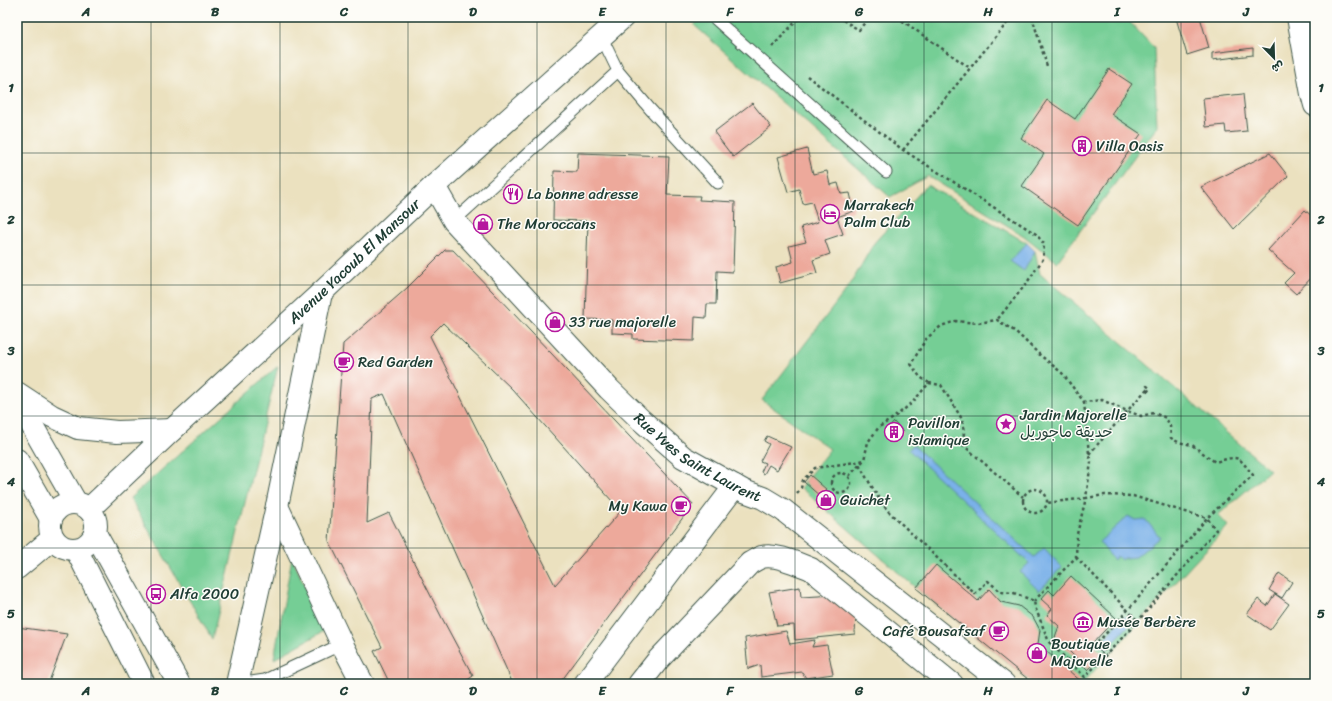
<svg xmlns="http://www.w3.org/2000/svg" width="1332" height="701" font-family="Sriracha,'Playpen Sans Arabic',sans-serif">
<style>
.green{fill:#75ce95;stroke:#4a8664}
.water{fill:#7ab1e9;stroke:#4c778e}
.building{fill:#eda99b;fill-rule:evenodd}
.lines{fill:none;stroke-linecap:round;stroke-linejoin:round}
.service-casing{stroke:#3e5649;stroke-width:13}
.minor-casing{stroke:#3e5649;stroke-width:24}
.secondary-casing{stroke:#3e5649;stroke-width:24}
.path{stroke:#3e5649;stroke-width:2.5;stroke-dasharray:3 3;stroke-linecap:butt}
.service{stroke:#fff;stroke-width:11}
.minor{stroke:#fff;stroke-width:22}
.secondary{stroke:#fff;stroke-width:22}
.grid{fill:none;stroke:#1f3d34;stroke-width:1;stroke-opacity:0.55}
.labels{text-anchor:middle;stroke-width:3;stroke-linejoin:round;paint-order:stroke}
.poi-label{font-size:15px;fill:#1f3d34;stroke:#fdfcf7;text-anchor:start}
.street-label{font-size:15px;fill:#1f3d34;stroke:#fdfcf7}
.neatline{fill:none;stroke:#1f3d34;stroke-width:1.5}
.grid-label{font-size:13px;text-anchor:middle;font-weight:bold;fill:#1f3d34}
</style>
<rect width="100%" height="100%" fill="#fdfcf7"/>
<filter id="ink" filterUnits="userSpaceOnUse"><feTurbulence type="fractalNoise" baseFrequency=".025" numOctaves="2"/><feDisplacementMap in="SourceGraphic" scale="8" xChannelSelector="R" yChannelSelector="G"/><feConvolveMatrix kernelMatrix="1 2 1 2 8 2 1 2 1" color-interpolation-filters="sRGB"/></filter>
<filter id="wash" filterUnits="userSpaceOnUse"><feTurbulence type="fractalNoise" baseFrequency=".012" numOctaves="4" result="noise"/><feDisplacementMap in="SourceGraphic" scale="16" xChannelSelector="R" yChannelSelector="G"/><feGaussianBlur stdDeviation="0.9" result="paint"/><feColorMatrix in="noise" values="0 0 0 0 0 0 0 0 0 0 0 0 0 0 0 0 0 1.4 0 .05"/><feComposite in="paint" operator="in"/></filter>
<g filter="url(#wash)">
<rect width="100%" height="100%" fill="#ebe1bf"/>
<path class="green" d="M702,17H1125L1154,48L1157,127L1057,262L1024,236L928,176L890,197L694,25Z
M927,185L1027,243L1035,251L1040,274L1142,360L1270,470L1218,515L1228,526L1082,684H1034L916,588L801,488L804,482L830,449L762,400L850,285L874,243Z
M278,366L212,639L130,498Z
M292,557L324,631L274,659Z"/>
<path class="water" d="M1027,243L1035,251L1024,271L1010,261Z
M913,445L1034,557L1044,548L1062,567L1039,591L1020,572L1029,563L909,450Z
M1128,516L1135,520L1145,519L1160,537L1136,557L1125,558L1121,560L1117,556L1114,560L1099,542Z
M1125,616L1132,622L1107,649L1100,643Z"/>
<g id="blocks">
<path class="building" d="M1181,17H1200L1209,48L1187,55L1176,18Z
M1253,48V55L1212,60V53Z
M1109,69L1132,84L1111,114L1141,134L1078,225L1022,186L1044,154L1021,138L1047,100L1075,119Z
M1243,94L1247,131L1226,133L1225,125L1206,127L1203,98Z
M752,103L771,127L733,157L714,132Z
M807,149L813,174L827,171L830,185L838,183L841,194L850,193L854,211L837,217L843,234L825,240L830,254L813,260L817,273L780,283L776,267L793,262L789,246L806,242L801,227L818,222L812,202L803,204L799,189L788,192L778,157Z
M578,153L669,156L667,195L700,196L699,200L735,202L733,272L717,271L716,304H707L706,318L695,317L694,341L633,339V334L612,333V320L585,319L588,221L553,220L554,171L577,172Z
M1270,153L1288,176L1234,229L1201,187Z
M1305,210L1315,219V274L1296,294L1284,283L1294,273L1268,250Z
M445,250H453L551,353L693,504L559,684H513L384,394L372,399L367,523L389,513L442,618L473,676L462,684H390L374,651L382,647L329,541L343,344L407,288ZM443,323L512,389L621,511L555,585L430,336Z
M894,422L903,432L894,441L885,432Z
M767,436L791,447L777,470L769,465L764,474L761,472L765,463L760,461L769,444L764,441Z
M810,475L827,490L821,497L804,482Z
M936,565L978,601L989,589L1001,602L1019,606L1033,617L1040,630L1038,644L1083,683L1082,684H1034L916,588Z
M1279,573L1292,582L1282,598L1269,590Z
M1071,576L1116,618L1092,644L1103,654L1088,670L1055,637L1059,626L1047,615L1052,609L1041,599L1049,590L1054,595Z
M800,587L801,597L836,595L856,612L855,634L795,640L794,625L777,626L769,592Z
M1275,594L1289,604L1270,630L1247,614L1258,599L1267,606Z
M17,627L67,634L48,684H17Z
M786,631L790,644L815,640L812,647L827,645L833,674L806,678L802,672L761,677L760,665L748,669L745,638Z
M942,682L945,684H891V683Z"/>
</g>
</g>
<g filter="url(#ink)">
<use href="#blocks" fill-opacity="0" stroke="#3e5649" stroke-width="1"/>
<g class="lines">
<g class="service-casing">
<path id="service" d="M713,17L886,172
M601,36L618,71L650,109L718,183
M454,221L618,71
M239,679L251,682L265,680L342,644"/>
</g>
<g class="minor-casing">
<g id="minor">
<path d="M1298,17L1312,94L1315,105"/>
<path id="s1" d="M434,186L454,221L609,389L641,420L683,457L744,491L763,498L783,510L1004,684"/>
<path d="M277,506L342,644L363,684"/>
<path d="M237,684L277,506L321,293"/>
<path d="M585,684L735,486"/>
<path d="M639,684L658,660L750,563C754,561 758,558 762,557C775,553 798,564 811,569L952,684"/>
</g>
</g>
<g class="secondary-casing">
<g id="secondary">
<path d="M17,393L52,416L78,428L117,432L172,430"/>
<path d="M17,399L76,503"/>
<path d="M17,460L51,519"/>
<circle cx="73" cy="526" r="23"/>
<path id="s2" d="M89,509L172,430L321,293L434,186L623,17"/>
<path d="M95,533L179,684"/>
<path d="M76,549L144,684"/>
<path d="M17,568L53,538"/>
</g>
</g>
<path class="path" d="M838,17L859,30L869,17
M897,17L970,68
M1032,17L1047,66
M772,47L800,17
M807,76L903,150L1036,234L1044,244L1043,259L1026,284L997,320
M903,150L1012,17
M929,383L941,385L962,419L964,433L962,444L1023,497
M1084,402L1089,454L1091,462L1086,498L1105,495L1133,496L1172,508L1207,518L1127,611L1097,643L1108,653
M1089,454L1146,390L1145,389L1147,386L1150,388L1148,391L1146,390
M831 483a10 10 0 1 1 20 0a10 10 0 1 1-20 0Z
M849,476L864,460L868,442L879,427L892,419L912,403L929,383L920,377L911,364L926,339L941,326L956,321L978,323L997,320L1016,332L1040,355L1062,373L1084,402L1102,400L1127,411L1141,416L1154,413L1166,418L1170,426L1171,438L1178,442L1192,445L1215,462C1241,455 1237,456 1253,475L1207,518L1216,530L1138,621L1085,677L1049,642L1035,607L1034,601L1014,593L1001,592L988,581L975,594L889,512L881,502L859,465L856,462L864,460
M1023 501a12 12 0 1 1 24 0a12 12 0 1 1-24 0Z
M797,493L801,488L803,480L815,468L856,462
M818,509L834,491
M1076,557L1138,621
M1034,601L1076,557L1077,534L1086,498L1047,503"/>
<use href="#service" class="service"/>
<use href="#minor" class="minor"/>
<use href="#secondary" class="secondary"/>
</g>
</g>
<path class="grid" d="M151,17V684M280,17V684M408,17V684M537,17V684M666,17V684M795,17V684M924,17V684M1052,17V684M1181,17V684M17,153H1315M17,285H1315M17,416H1315M17,548H1315"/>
<defs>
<g id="building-ring" transform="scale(1)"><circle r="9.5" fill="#fdfcf7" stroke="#b5179e" stroke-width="1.5"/><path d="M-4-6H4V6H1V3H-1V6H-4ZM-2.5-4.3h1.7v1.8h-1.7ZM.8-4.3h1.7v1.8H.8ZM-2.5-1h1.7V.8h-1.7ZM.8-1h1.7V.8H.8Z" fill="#b5179e"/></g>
<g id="restaurant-ring" transform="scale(1)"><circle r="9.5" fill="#fdfcf7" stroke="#b5179e" stroke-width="1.5"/><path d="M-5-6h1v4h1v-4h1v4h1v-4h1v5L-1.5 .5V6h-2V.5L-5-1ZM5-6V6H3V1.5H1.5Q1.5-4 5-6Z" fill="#b5179e"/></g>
<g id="hotel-ring" transform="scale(1)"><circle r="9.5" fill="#fdfcf7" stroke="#b5179e" stroke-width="1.5"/><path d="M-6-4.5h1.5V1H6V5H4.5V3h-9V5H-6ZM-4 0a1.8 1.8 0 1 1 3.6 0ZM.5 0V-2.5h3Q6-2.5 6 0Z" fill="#b5179e"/></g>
<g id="shop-ring" transform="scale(1)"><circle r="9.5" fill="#fdfcf7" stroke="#b5179e" stroke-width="1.5"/><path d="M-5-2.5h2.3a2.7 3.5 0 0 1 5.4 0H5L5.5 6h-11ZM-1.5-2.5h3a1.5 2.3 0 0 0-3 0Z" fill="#b5179e"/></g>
<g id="cafe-ring" transform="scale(1)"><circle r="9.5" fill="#fdfcf7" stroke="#b5179e" stroke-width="1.5"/><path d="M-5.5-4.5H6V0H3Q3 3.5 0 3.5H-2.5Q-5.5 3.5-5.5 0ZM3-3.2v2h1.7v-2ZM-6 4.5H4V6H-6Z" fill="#b5179e"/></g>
<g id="sight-ring" transform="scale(1)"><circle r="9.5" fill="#fdfcf7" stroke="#b5179e" stroke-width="1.5"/><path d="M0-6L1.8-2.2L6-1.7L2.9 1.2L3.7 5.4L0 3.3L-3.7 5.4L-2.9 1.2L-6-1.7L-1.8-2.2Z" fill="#b5179e"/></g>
<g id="bus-ring" transform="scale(1)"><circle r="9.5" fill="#fdfcf7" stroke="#b5179e" stroke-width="1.5"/><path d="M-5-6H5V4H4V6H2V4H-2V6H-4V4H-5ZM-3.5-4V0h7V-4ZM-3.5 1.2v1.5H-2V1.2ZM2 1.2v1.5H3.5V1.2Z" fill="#b5179e"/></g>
<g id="museum-ring" transform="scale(1)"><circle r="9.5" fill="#fdfcf7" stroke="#b5179e" stroke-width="1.5"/><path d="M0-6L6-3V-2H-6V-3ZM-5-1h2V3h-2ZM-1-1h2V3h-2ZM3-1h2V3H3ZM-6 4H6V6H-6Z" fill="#b5179e"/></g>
</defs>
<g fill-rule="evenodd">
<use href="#building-ring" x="1082" y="146"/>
<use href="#restaurant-ring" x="513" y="194"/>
<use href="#hotel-ring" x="830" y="214"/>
<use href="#shop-ring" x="483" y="224"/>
<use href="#shop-ring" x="555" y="322"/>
<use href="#cafe-ring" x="344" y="362"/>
<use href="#sight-ring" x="1006" y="424"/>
<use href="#building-ring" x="894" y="432"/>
<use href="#shop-ring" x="826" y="500"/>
<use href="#cafe-ring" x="681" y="506"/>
<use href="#bus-ring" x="156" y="594"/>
<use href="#museum-ring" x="1083" y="622"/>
<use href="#cafe-ring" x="999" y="631"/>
<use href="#shop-ring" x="1037" y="653"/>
</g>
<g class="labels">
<g class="poi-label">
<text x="1096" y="151">Villa Oasis</text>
<text x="527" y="199">La bonne adresse</text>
<text x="844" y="210">Marrakech<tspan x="844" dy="17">Palm Club</tspan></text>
<text x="497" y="229">The Moroccans</text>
<text x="569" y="327">33 rue majorelle</text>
<text x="358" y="367">Red Garden</text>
<text x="1020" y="420">Jardin Majorelle<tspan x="1020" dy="17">حديقة ماجوريل</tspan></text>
<text x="908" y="428">Pavillon<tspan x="908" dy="17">islamique</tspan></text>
<text x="840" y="505">Guichet</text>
<text x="667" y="511" text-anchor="end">My Kawa</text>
<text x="170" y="599">Alfa 2000</text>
<text x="1097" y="627">Musée Berbère</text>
<text x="985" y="636" text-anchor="end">Café Bousafsaf</text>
<text x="1051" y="649">Boutique<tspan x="1051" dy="17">Majorelle</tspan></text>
</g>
<g class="street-label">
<text dy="5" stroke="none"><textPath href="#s2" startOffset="363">Avenue Yacoub El Mansour</textPath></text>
<text dy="5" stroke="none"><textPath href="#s1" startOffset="382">Rue Yves Saint Laurent</textPath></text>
</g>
</g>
<rect width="1332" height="701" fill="none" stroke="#fdfcf7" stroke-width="44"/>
<g transform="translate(1274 58) rotate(157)" stroke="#fdfcf7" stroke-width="3" paint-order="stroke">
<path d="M0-3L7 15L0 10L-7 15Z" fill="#1f3d34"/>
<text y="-6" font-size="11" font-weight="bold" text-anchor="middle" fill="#1f3d34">ش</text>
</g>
<rect x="22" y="22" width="1288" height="657" class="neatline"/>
<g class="grid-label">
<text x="86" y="16">A</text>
<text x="215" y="16">B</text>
<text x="344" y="16">C</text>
<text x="473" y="16">D</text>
<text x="602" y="16">E</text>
<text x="730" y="16">F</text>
<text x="859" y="16">G</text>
<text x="988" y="16">H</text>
<text x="1117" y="16">I</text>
<text x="1246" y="16">J</text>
<text x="11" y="92">1</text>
<text x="1321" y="92">1</text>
<text x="11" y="224">2</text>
<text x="1321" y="224">2</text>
<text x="11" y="355">3</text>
<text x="1321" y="355">3</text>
<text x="11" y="486">4</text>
<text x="1321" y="486">4</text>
<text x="11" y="618">5</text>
<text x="1321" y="618">5</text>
<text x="86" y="695">A</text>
<text x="215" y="695">B</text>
<text x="344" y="695">C</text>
<text x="473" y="695">D</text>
<text x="602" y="695">E</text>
<text x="730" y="695">F</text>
<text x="859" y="695">G</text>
<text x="988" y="695">H</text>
<text x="1117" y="695">I</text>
<text x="1246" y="695">J</text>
</g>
</svg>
